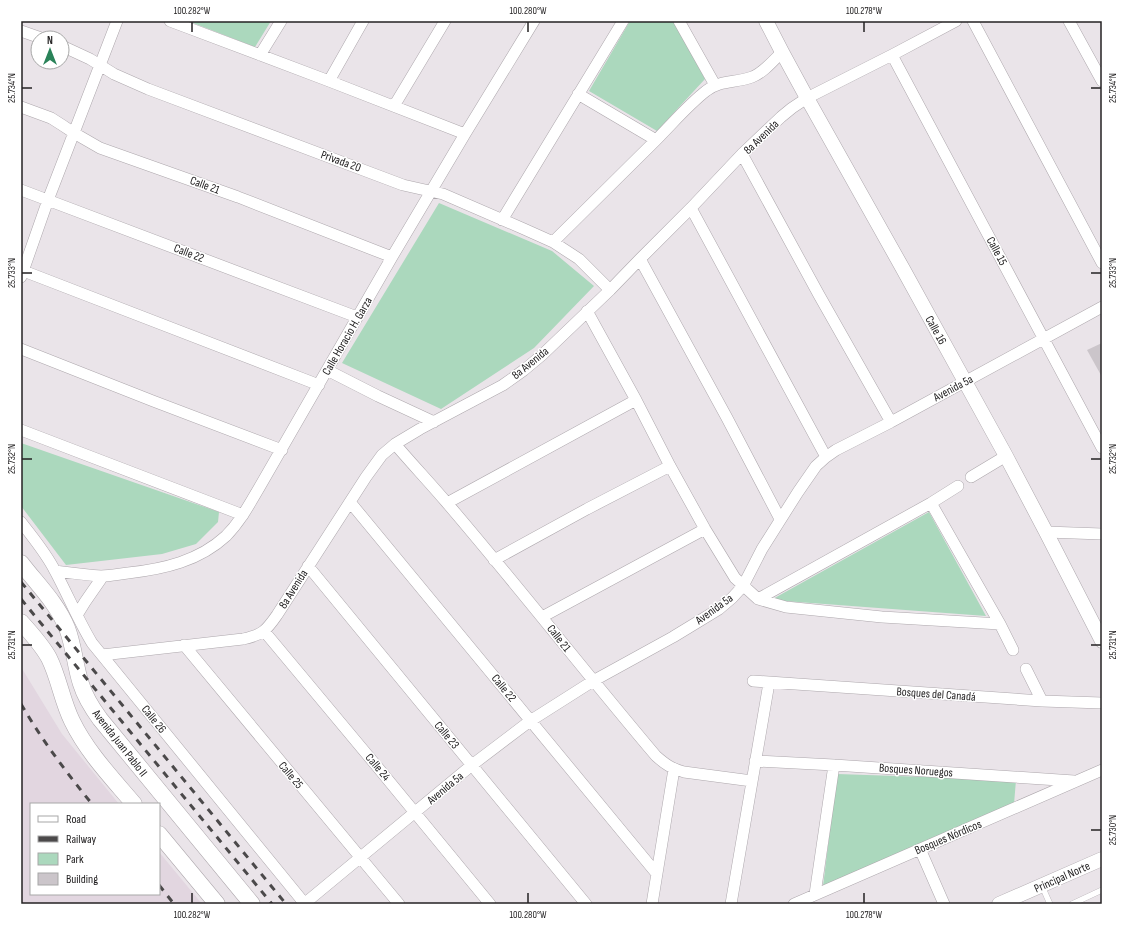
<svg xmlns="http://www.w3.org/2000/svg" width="1123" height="925" font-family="'Sofia Sans Condensed',sans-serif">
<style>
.built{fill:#e2d6e0}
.green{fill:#abd8bd}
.building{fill:#cbc5ca}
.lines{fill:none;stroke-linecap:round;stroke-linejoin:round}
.service-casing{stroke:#ada7ac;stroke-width:6}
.minor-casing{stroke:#ada7ac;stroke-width:12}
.tertiary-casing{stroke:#ada7ac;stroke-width:15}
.secondary-casing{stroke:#ada7ac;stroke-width:17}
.service{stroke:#fff;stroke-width:5.5}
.minor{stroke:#fff;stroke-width:11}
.tertiary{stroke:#fff;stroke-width:14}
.secondary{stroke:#fff;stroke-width:16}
.rail{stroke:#4b494a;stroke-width:3;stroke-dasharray:7 7;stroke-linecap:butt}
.ticks{fill:none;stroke:#242223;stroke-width:1.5}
.labels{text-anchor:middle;stroke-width:3;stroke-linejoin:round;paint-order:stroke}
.street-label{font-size:12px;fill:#242223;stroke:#fff}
.neatline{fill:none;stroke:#242223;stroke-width:1.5}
.ticks-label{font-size:10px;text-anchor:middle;fill:#242223}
</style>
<rect width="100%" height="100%" fill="#eae4e9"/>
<path class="built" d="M21,667L62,734L119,804H31V894H159V852L202,904H21Z"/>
<path class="green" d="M188,21H271L255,47Z
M630,21H674L705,79L657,131L589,91Z
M439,203L552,251L594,286L534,348L441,409L342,363Z
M21,443L219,512L218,522L196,544L162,554L66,565L21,506Z
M929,512L986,616L771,600Z
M837,774L1016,780L1014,804L823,886Z"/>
<path class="building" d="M1102,343V377L1087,350Z"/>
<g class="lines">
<g class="service-casing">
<path id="service" d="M1042,886L1050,904
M1072,904L1102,890"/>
</g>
<g class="minor-casing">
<path id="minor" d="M170,21L329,81L465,134
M679,21L715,85
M973,21L1102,263
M1069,21L1102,81
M21,31L41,38
M62,46L90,59L114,74L148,89L403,185L443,194L524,229L553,242L579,259L610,290
M260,55L281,21
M892,55L1102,448
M329,81L363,21
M578,94L656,140
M394,106L445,21
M21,107L51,118L62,125L74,133L100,148L238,197L392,257
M742,154L819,295L891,422
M21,190L357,317
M691,208L826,457
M502,220L623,21
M553,242C587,208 622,174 656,140C673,123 688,105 706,91C719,80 736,83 752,77C763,73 773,61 782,52
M640,259L727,418L780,519
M21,270L319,385
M21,277L48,200L117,21
M587,311L636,400L670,466L705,529L735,578L758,599L786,607L882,617L1000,624
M21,349L153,401L282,450
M327,370L378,396L434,422
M21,430L243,515
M395,444C412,464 430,483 447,503C518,586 585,672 656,756C665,764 672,769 684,772L752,781
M971,477L1006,456
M350,502L657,874
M447,503L636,400
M931,503L1000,624L1013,650
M21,522C33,538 46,553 55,571C68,595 78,620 92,643L305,904
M1046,532L1102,534
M494,560L587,509L670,466
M308,566L586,904
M55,571C71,573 86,575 101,576C110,576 119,574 128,573C164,569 199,561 226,536C240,522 249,505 259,488L392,257L465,134L534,21
M758,599L931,503L958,486
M77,615L85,602L103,576
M542,617L705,529
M264,631L375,764L490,904
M184,645L399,904
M102,655L243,639C262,635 266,631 277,615L366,477L382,455L395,444L420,429L503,385L524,370L542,355L610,290L640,259L691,208L742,154L781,117L792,108L807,98L892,55L956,21
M1026,669L1042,701
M753,681L1042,701L1102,703
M755,761L834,765L1074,781
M920,849L944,904
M815,894L834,765
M304,904L472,765L530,721L593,681L673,637L719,609L732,598L743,586L762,549L798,492L816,466L826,457L836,450L891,422L1102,307
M652,904L674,769
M731,904L769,683
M794,904L1102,770"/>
</g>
<g class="tertiary-casing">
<path id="tertiary" d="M766,21L782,52L807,98L903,269L1006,456L1046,532L1102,641
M999,904L1102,859"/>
</g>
<g class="secondary-casing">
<path id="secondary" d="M21,563C37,584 57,603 67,628C74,646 75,666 81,684C85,697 92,708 100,719L252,904
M21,622C31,633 42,645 49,658C59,678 62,701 72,721C87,752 112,778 134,804
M159,834L217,904"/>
</g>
<use href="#service" class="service"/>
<use href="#minor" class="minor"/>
<use href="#tertiary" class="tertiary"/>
<use href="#secondary" class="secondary"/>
<path class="rail" d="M21,582L286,904
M21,599L272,904
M21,704C42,740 66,772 92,804
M159,885L174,904"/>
</g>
<path class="ticks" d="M192,22V32M528,22V32M864,22V32M22,88H32M1091,88H1101M22,273H32M1091,273H1101M22,459H32M1091,459H1101M22,645H32M1091,645H1101M1091,830H1101M192,893V903M528,893V903M864,893V903"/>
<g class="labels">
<g class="street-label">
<text transform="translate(761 137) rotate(-44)" y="4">8a Avenida</text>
<text transform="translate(341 161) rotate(20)" y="4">Privada 20</text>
<text transform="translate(205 185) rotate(20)" y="4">Calle 21</text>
<text transform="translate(997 251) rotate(62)" y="4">Calle 15</text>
<text transform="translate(189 253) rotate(21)" y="4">Calle 22</text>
<text transform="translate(936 330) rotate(61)" y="4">Calle 16</text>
<text transform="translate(347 336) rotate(-60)" y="4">Calle Horacio H. Garza</text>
<text transform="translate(530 363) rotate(-39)" y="4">8a Avenida</text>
<text transform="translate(953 388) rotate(-28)" y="4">Avenida 5a</text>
<text transform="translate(293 589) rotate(-58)" y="4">8a Avenida</text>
<text transform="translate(714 609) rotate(-36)" y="4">Avenida 5a</text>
<text transform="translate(559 638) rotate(52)" y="4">Calle 21</text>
<text transform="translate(504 688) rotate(51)" y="4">Calle 22</text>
<text transform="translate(936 694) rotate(4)" y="4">Bosques del Canadá</text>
<text transform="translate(154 719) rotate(51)" y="4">Calle 26</text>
<text transform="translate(447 735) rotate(50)" y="4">Calle 23</text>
<text transform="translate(120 743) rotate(52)" y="4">Avenida Juan Pablo II</text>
<text transform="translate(378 767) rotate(50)" y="4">Calle 24</text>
<text transform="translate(916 770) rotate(4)" y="4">Bosques Noruegos</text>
<text transform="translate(291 775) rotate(50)" y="4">Calle 25</text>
<text transform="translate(445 788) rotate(-40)" y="4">Avenida 5a</text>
<text transform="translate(948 837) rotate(-23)" y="4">Bosques Nórdicos</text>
<text transform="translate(1062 877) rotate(-24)" y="4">Principal Norte</text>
</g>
</g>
<rect width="1123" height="925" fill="none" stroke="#ffffff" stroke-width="44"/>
<rect x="30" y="803" width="130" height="92" fill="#ffffff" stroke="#a7a7a7"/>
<rect x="38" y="816" width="20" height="6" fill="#ffffff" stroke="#a7a7a7"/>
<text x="66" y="823" font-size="12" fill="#242223">Road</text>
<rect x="38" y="836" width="20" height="6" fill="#4b494a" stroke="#a7a7a7"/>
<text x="66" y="843" font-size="12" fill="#242223">Railway</text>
<rect x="38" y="853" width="20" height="12" fill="#abd8bd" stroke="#a7a7a7"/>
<text x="66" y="863" font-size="12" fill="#242223">Park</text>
<rect x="38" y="873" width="20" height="12" fill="#cbc5ca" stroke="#a7a7a7"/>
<text x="66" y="883" font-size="12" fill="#242223">Building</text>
<g transform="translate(50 50)"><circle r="19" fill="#ffffff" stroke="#a7a7a7"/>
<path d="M0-3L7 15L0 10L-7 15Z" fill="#2a8359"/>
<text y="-6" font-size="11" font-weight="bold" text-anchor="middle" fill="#242223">N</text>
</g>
<rect x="22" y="22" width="1079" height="881" class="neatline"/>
<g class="ticks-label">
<text x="192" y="14">100.282°W</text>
<text x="528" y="14">100.280°W</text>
<text x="864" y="14">100.278°W</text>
<text transform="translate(11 88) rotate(-90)" y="4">25.734°N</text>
<text transform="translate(1112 88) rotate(-90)" y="4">25.734°N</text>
<text transform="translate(11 273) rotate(-90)" y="4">25.733°N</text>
<text transform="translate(1112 273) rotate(-90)" y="4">25.733°N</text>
<text transform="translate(11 459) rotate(-90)" y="4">25.732°N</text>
<text transform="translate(1112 459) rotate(-90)" y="4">25.732°N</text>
<text transform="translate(11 645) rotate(-90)" y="4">25.731°N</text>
<text transform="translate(1112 645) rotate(-90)" y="4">25.731°N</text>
<text transform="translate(1112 830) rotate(-90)" y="4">25.730°N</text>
<text x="192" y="918">100.282°W</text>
<text x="528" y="918">100.280°W</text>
<text x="864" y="918">100.278°W</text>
</g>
</svg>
